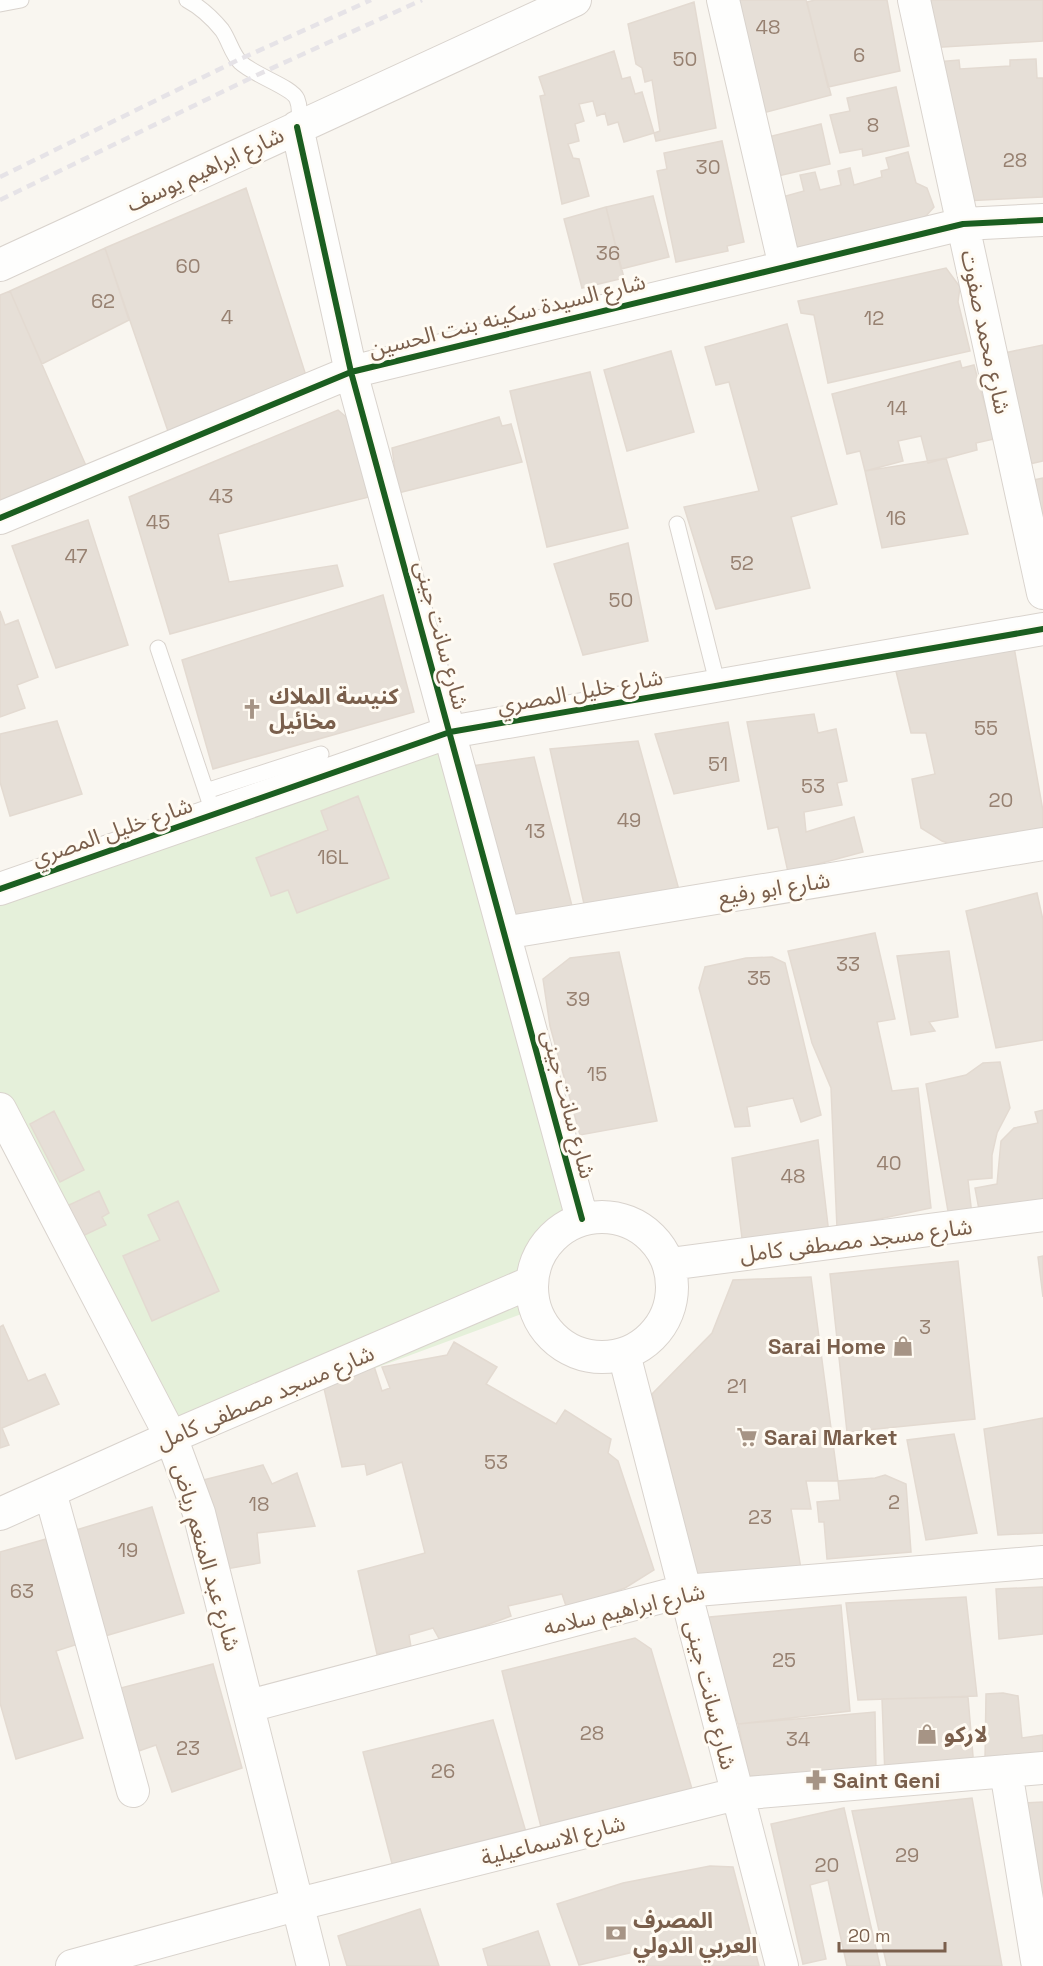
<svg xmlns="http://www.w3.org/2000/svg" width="1043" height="1966" font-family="'Space Grotesk','Noto Sans Arabic',sans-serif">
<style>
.green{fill:#e5f0da}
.building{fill:#e6dfd7;stroke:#e3dad1;stroke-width:1.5}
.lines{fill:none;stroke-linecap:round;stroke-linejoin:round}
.service-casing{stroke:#d9d3cd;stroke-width:17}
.minor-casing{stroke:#d9d3cd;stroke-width:34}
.service{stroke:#fefefd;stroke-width:15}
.minor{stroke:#fefefd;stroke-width:32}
.rail{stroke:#e6e3e7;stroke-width:4.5;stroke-dasharray:9 6;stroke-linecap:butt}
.cycleway-casing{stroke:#fffbf3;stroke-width:10}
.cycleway{stroke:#1b5e20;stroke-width:6}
.labels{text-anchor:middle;stroke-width:6;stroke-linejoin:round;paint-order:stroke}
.number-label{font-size:20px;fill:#978171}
.street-label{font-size:22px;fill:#7a5f4c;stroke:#fffbf3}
.poi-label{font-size:22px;font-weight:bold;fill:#7a5f4c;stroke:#fffbf3;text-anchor:start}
</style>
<rect width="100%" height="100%" fill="#f9f6f0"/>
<path class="green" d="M450,732L575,1221C546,1240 523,1271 535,1309L170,1444L0,1126V902Z"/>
<path class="building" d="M733,0H806L831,95L759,114Z
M815,0H887L900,71L828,87L807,2Z
M924,0H1043V41L927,48Z
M694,2L716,128L656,141L654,133L660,131L652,80L645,82L642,68L636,64L628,24Z
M614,51L622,79L630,77L635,94L642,92L654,133L624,142L618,122L608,125L605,113L597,116L593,101L579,104L584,121L575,124L579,141L568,144L573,158L579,159L589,196L562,204L540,96L545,95L539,77Z
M1036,59L1037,78H1043V197L964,201L936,62L959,60L960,69L1010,66V60Z
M896,87L909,146L863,156L862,149L840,153L830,115L850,111L847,98Z
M821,124L830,164L769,178L760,139Z
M722,141L744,242L727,246L728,251L676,262L657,171L667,169L664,153Z
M908,152L916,183L927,188L934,207L916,227L790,259L775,199L804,191L800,175L815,172L820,190L841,185L838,171L850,168L854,185L882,177L881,171L889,169L886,158Z
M246,188L308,382L170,437L105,248Z
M653,196L669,257L621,269L606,207Z
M606,207L624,278L582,288L564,219Z
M105,248L129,320L42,364L10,291Z
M946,268L960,287L958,302L970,351L828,383L814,315L801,313L798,301Z
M10,291L87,468L0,506V295Z
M787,324L837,504L791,517L810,588L716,609L684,507L759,491L729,382L716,385L705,347Z
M1043,345V461L1025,465L1004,353Z
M671,351L694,432L627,451L604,370Z
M960,361L962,368L974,365L994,439L976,443L977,450L928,463L921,436L898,441L903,461L865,471L860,451L847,454L832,394Z
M590,372L628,528L547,547L510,391Z
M338,410L353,423L369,497L218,534L229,582L337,565L343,586L170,634L129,497Z
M499,417L502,426L511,424L522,462L398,493L392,448Z
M946,458L968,534L882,548L865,471Z
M1043,478V562L1028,481Z
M88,520L128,645L56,668L12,546Z
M628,543L648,641L583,655L554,564Z
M383,595L414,712L213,769L182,660Z
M0,611L5,625L18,620L38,677L17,685L25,708L0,717Z
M1014,647L1043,811V833L965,849L942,841L921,828L912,779L935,774L926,733H911L895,667Z
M814,714L818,733L836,729L847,781L837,783L842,805L804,812L806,832L854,817L863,852L788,872L778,827L768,829L747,722Z
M57,721L82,794L10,816L0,782V734Z
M728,722L739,781L674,794L655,734Z
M638,741L679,890L586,913L550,749Z
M534,757L573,910L506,928L464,767Z
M358,796L389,878L297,913L288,890L271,896L256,858L328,830L321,811Z
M1037,893L1043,920V1040L996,1048L966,911Z
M875,933L895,1019L877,1022L892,1091L918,1088L931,1208L837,1228L831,1088L812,1043L788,951Z
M949,951L958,1017L929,1022L935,1031L911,1035L897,956Z
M619,952L657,1121L580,1135L550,1026L543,979L570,958Z
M772,957L785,963L821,1115L801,1122L793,1098L747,1107L750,1126L735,1127L699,988L705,967L746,958Z
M1000,1062L1010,1108L997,1133L992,1155V1178L968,1180L972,1215L949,1217L926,1084L966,1075L983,1063Z
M1043,1110V1208L980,1215L975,1188L997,1184L1001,1141L1014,1128L1038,1123L1035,1112Z
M54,1111L84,1170L60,1182L30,1124Z
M818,1140L829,1234L743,1246L732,1158Z
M99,1191L109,1213L102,1217L106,1225L74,1240L64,1217L69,1205Z
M178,1201L219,1291L152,1321L123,1256L160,1240L148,1215Z
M1043,1256V1297L1038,1257Z
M958,1261L975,1419L847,1432L830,1274Z
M811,1277L838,1481H806L811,1509H791L801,1569L697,1575L652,1394L712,1333L733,1280Z
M3,1325L28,1381L45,1374L59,1404L2,1428L9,1445L0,1448V1327Z
M454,1342L497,1367L486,1384L556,1424L565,1410L611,1439L608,1453L618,1461L654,1570L625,1588L567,1609L562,1594L508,1606L511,1616L441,1642L433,1628L409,1635L411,1647L377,1654L358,1571L425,1553L402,1462L367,1475L365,1464L342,1467L323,1384L373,1363L382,1391L390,1388L382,1367L447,1355Z
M1043,1418V1533L998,1535L984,1429Z
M954,1434L977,1533L926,1540L907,1440Z
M263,1465L272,1484L297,1473L315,1526L257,1533L260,1563L215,1571L199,1481Z
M885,1475L906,1484L911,1552L827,1559L824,1522H819L817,1502L840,1500L838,1481L875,1478Z
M152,1507L184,1613L105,1636L76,1530Z
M46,1539L78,1644L56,1651L83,1738L16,1759L0,1703V1552Z
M1043,1587V1634L999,1639L996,1589Z
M966,1597L977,1696L858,1700L846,1603Z
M841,1605L850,1711L738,1724L699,1618Z
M635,1638L651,1649L692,1789L543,1835L502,1671Z
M213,1664L242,1768L172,1792L156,1745L133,1753L117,1689Z
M1003,1693L1018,1696L1022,1738L1043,1735V1756L985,1760L986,1694Z
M968,1697L974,1768L885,1776L882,1699Z
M875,1712L876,1772L749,1776L738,1724Z
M493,1720L528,1839L395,1875L363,1752Z
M972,1798L1002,1966H887L852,1811Z
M1043,1802V1904L1024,1803Z
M844,1808L880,1966H847L828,1880L810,1885L826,1959L803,1964L771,1824Z
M710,1866L733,1867L759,1966H647L642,1950L579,1965L557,1904L623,1883Z
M420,1909L439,1966H347L338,1936Z
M538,1931L550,1966H488L483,1949Z"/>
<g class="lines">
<g class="service-casing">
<path id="service" d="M187,0C200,7 213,19 222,30C229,40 232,54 240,62C255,76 292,87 297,99C301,109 299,117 297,127
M0,4L21,0
M677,524L718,686
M158,648L214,815
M206,791L321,754"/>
</g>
<g class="minor-casing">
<path id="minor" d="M723,0L785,267
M914,0L1043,593
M297,127L351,372L582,1219
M0,265L575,0
M0,518L351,372L963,224L1043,220
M0,889L450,732L1043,629
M504,933L1043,844
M0,1109L171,1437L199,1513L313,1966
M532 1287a70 70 0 1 1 140 0a70 70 0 1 1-140 0Z
M670,1264L1043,1215
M624,1354L782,1966
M50,1492L133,1791
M0,1514L171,1437L532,1282
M249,1706L684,1591L1043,1562
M1006,1771L1037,1961
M72,1966L299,1904L736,1794L1043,1768"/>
</g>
<use href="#service" class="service"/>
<use href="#minor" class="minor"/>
<path class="rail" d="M0,177L238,60L371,0
M0,200L257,75L422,0"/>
<g class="cycleway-casing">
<path id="cycleway" d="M297,127L351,372L582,1219
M0,518L351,372L963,224L1043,220
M0,889L450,732L1043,629"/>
</g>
<use href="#cycleway" class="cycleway"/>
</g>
<defs>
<g id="church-bare" transform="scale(1.62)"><path d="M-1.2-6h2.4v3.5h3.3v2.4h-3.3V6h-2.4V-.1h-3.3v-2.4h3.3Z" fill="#a69485" stroke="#fffbf3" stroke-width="2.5" paint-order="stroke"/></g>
<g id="shop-bare" transform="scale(1.62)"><path d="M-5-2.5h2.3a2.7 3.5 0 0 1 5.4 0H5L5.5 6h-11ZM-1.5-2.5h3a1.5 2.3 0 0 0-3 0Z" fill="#a69485" stroke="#fffbf3" stroke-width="2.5" paint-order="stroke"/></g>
<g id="supermarket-bare" transform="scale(1.62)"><path d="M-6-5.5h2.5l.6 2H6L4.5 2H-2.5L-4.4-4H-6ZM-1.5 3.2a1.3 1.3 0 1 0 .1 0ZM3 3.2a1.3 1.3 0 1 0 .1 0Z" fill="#a69485" stroke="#fffbf3" stroke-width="2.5" paint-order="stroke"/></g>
<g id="pharmacy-bare" transform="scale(1.62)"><path d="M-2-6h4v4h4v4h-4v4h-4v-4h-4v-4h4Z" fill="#a69485" stroke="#fffbf3" stroke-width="2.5" paint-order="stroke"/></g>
<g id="bank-bare" transform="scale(1.62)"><path d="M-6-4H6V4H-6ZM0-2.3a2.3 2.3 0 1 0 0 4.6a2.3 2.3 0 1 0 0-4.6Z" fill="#a69485" stroke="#fffbf3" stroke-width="2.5" paint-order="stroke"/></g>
</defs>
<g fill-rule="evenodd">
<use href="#church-bare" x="252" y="709"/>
<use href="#shop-bare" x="903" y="1346"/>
<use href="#supermarket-bare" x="747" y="1437"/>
<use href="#shop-bare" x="927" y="1734"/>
<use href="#pharmacy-bare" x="816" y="1780"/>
<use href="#bank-bare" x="616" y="1933"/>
</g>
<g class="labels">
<g class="number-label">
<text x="768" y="34">48</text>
<text x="859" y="62">6</text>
<text x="685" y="66">50</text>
<text x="873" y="132">8</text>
<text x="1015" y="167">28</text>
<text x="708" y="174">30</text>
<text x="608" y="260">36</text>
<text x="188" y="273">60</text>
<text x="103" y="308">62</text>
<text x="227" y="324">4</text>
<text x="874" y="325">12</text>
<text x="897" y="415">14</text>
<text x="221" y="503">43</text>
<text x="896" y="525">16</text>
<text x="158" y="529">45</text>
<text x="76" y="563">47</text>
<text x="742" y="570">52</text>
<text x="621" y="607">50</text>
<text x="986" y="735">55</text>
<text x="718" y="771">51</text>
<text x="813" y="793">53</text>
<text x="1001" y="807">20</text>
<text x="629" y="827">49</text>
<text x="535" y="838">13</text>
<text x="333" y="864">16L</text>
<text x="848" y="971">33</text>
<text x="759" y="985">35</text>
<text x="578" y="1006">39</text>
<text x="597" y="1081">15</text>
<text x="889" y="1170">40</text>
<text x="793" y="1183">48</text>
<text x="925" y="1334">3</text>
<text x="737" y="1393">21</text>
<text x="496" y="1469">53</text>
<text x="894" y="1509">2</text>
<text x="259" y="1511">18</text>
<text x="760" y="1524">23</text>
<text x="128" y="1557">19</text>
<text x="22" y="1598">63</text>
<text x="784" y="1667">25</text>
<text x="592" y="1740">28</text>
<text x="798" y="1746">34</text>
<text x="188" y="1755">23</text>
<text x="443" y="1778">26</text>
<text x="907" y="1862">29</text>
<text x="827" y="1872">20</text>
</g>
<g class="street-label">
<text transform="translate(205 169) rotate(-25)" y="8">شارع ابراهيم يوسف</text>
<text transform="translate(507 315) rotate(-14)" y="8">شارع السيدة سكينه بنت الحسين</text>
<text transform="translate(986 332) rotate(78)" y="8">شارع محمد صفوت</text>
<text transform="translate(442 635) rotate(75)" y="8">شارع سانت جينى</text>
<text transform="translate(580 691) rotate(-10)" y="8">شارع خليل المصري</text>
<text transform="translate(112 831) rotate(-19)" y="8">شارع خليل المصري</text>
<text transform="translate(774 888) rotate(-9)" y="8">شارع ابو رفيع</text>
<text transform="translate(569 1104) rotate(75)" y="8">شارع سانت جينى</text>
<text transform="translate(856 1240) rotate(-7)" y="8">شارع مسجد مصطفى كامل</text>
<text transform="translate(265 1397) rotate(-23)" y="8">شارع مسجد مصطفى كامل</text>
<text transform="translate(207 1557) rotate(74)" y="8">شارع عبد المنعم رياض</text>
<text transform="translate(624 1609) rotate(-13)" y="8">شارع ابراهيم سلامه</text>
<text transform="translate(711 1695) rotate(76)" y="8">شارع سانت جينى</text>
<text transform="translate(553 1840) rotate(-14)" y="8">شارع الاسماعيلية</text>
</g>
<g class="poi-label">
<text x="269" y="704">كنيسة الملاك<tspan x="269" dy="25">مخائيل</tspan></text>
<text x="886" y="1354" text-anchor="end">Sarai Home</text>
<text x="764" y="1445">Sarai Market</text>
<text x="944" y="1742">لاركو</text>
<text x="833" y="1788">Saint Geni</text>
<text x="633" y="1928">المصرف<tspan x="633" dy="25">العربي الدولي</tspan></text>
</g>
</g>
<path d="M839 1942v9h106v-9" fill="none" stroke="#7a5f4c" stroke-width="3"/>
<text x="848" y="1942" font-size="18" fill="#7a5f4c" stroke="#fffbf3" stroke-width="4.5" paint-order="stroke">20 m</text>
</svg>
